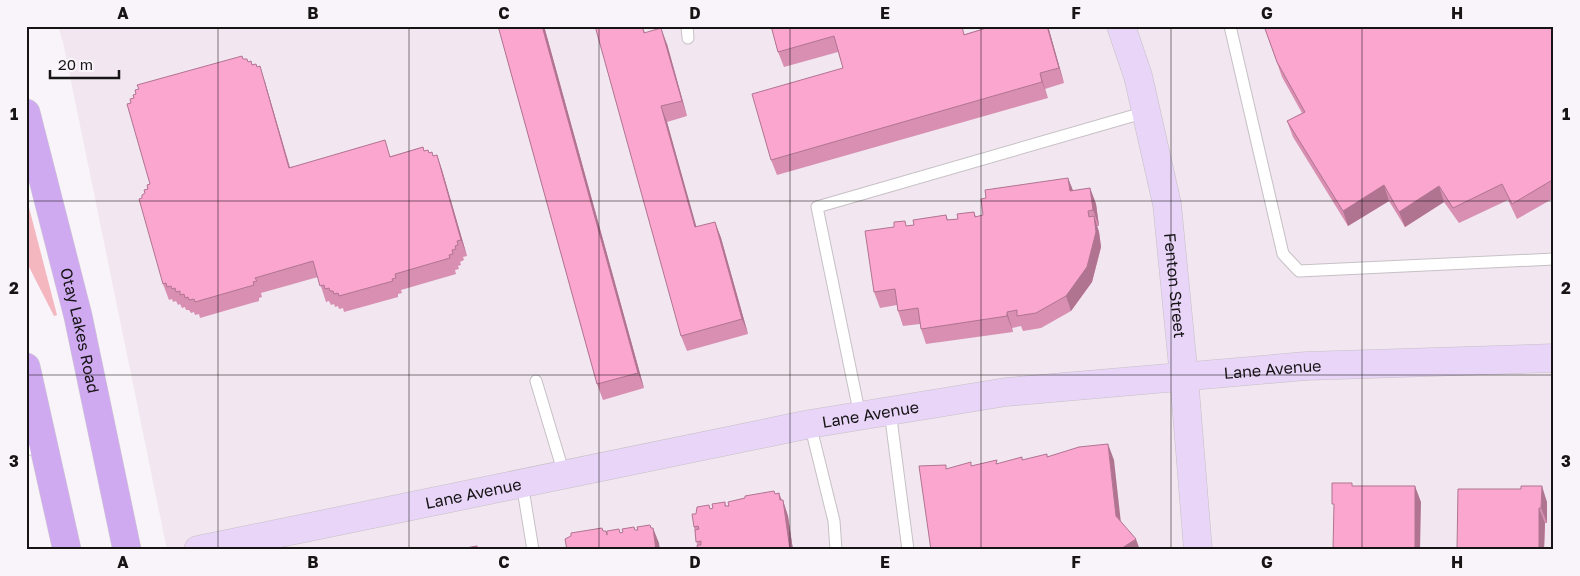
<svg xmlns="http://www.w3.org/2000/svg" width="1580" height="576" font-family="'Golos Text',sans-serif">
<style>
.built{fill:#f2e6f0}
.green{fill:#f4b7bf}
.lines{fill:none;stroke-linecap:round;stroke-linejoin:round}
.lane-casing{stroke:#c6c0c5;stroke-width:13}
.secondary-casing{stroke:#c6c0c5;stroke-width:29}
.primary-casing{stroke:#d0d0d0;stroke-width:29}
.lane{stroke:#fff;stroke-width:11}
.secondary{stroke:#e8d5f8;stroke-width:28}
.primary{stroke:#d0aaf0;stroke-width:28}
.wall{fill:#d88fb2}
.shaded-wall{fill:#b07491}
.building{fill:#fba6cf;stroke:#b07491}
.grid{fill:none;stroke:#161415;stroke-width:1;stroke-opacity:0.55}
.labels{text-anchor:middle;stroke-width:5;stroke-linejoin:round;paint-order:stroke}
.street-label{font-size:16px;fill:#161415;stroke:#f9f4f9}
.neatline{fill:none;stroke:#161415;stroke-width:2}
.grid-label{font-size:16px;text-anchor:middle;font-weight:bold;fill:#161415}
</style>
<rect width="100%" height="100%" fill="#f9f4f9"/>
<path class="built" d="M58,26H1554V550H167L63,42Z"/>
<path class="green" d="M26,196L57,315L54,316L26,261Z"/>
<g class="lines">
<g class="lane-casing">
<path id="lane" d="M687,26L688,38
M1230,26L1283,254L1299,271L1554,259
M536,381L564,474
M890,411L908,550
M860,416L817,207L1146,112
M810,424L834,521L836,550
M26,450L44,446
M522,483L533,550"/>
</g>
<g class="secondary-casing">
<g id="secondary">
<path id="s1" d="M1121,26L1138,76L1167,204L1184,377L1198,550"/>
<path id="s2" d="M198,550L810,424L1006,392L1306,366L1554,358"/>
</g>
</g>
<g class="primary-casing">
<g id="primary">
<path id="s3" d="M26,113L78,316L127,550"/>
<path d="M26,367L67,550"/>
</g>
</g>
<use href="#lane" class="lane"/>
<use href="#secondary" class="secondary"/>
<use href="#primary" class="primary"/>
</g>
<path class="wall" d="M498,26H544L644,388L603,400L597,384Z
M643,26L645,33L667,44L687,116L667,122L696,227L715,222L721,238L748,334L687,351L681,336Z
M771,26L965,34L993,26H1048L1064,83L1045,89L1048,98L777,175L771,160L843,68L838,52L784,67L778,52Z
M1264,26H1554V198L1517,219L1508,200L1459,223L1444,202L1405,227L1389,201L1348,226L1293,137L1287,121L1302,113L1282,77Z
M243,59L257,67L265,82L290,167L391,156L423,147L424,151L433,156L437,155L442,170L467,256L463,257L464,260L460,262L461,265L458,266L459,269L455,270L456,274L401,290L402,293L398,294V297L344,312L343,308L339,309L338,306L335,307L334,304L331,305L329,301L326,302L318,277L261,293L262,297L259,298V301L200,318L199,314L195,315L194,312L191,313L189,310H186L185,307L182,308L180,304L178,305L176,301L173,302L172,299L169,300L163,284L142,198L150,184L131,103L136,94Z
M1068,178L1073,191L1090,188L1096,204L1099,226H1097L1099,232L1101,247L1092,282L1071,311L1041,328L1023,331L1021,326L1012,328L1013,332L926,344L921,329L920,324L903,326L898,311L897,305L880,308L874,292L907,226L914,225L946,215L948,220L958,219L974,212L976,217L983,215Z
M779,493L788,516L793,550H698L694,527L696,514L713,508L725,502L726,506Z
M1547,502V523H1545L1544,550H1457Z"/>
<path class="shaded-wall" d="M542,26H544L644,388L638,373Z
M1047,26H1048L1064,83L1059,68Z
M661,28L667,44L687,116L682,101Z
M260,66L265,82L294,183L289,168Z
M1040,73L1045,89L1048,98L1042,82Z
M661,106L667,122L701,243L695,227Z
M437,155L442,170L467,256L461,240Z
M1068,178L1074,193L1070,191Z
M1384,185L1389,201L1348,226L1343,211Z
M1439,186L1444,202L1405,227L1399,212Z
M1090,188L1096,204L1099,226L1093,210Z
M1094,216L1099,232L1101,247L1092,282L1071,311L1066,296Z
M715,222L721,238L748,334L742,319Z
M1007,312L1012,328L1013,332L1007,316Z
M1108,444L1114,460L1122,532L1116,516Z
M1415,486L1421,502L1420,550H1415Z
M1542,486L1547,502V523L1541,508Z
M779,493L783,506V500L788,516L793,550H790Z
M1539,508L1545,523L1544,550H1539Z
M650,525L654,537L653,528L659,543L660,550H656Z
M1136,539L1140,550H1122V548Z"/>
<path class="building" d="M498,26H542L638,373L597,384Z
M595,26H642L644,33L661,28L682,101L661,106L695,227L715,222L742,319L681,336Z
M771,26H962L964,35L993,26H1047L1059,68L1040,73L1042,82L771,160L752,94L843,68L834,36L778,52Z
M1264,26H1554V179L1512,204L1502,184L1453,208L1439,186L1399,212L1384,185L1343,211L1287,121L1305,112L1277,62Z
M242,56L243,59H247L248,62L251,61L252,65L256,64L257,67L260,66L289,168L385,140L390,157L423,147L424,151L428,150L429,153L432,152L433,156L437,155L461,240L457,241L458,245L455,246L456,249L452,250L453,254L449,255L450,258L395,274L396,278L392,279L393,281L339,296L338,293L334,294L333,291H330L329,288L325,289L324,285L320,286L313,261L255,278L257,281L253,282L254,285L195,302L194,299L189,300L188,297L185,298L184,294L180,295V291L176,292L175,288L172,289L171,286L167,287L166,283L163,284L139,199L142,198V195L145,193L144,190L148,189L147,185L150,184L127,104L131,103L130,99L134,98L133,95L136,94L135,90L139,89L137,85Z
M1068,178L1070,191L1090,188L1093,210L1088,211L1089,217L1094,216L1096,232L1087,267L1066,296L1036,313L1017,316V310L1007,312V316L921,329L918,308L898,311L895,289L874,292L865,231L894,227V222L905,221L906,226L914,225L913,220L946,215L947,220L958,219L957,214L974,212L975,217L983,215L981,199L986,198L985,190Z
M1108,444L1116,516L1136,539L1122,548V550H931L919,466L946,465V469L971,462V466L997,460L996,464L1022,457V460L1047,454V457L1079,447Z
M1332,483H1352V486H1415V550H1333L1334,504H1332Z
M1521,486H1542L1541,508H1539V550H1457L1458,489H1521Z
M774,491L775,494L779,493L780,500H783L790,550H698L697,545H701V541L696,542L695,530L699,529L698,526L694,527L692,514H696L697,507L709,505L710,509L713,508L712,504L725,502V506H729L728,502L745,498V496Z
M650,525L651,528H653L656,550H567L565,539L571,536V533L602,528L603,531H606L607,535V531L619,529L620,533L623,532L622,529L634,527L635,530H638L637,527Z
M477,546L478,549L484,548V550H454Z"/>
<path class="grid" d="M218,26V550M409,26V550M599,26V550M790,26V550M981,26V550M1171,26V550M1362,26V550M26,201H1554M26,375H1554"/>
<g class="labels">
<g class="street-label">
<text dy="6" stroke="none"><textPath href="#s1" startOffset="266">Fenton Street</textPath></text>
<text dy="6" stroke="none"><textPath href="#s3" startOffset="224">Otay Lakes Road</textPath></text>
<text dy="6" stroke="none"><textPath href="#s2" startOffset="1091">Lane Avenue</textPath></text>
<text dy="6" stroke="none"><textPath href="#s2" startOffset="686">Lane Avenue</textPath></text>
<text dy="6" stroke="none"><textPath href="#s2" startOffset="281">Lane Avenue</textPath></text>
</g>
</g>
<rect width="1580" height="576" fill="none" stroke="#f9f4f9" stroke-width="55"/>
<path d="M50 70v8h69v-8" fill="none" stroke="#161415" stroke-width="2.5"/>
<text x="58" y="70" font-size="15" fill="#161415" stroke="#f9f4f9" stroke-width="4" paint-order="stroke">20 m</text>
<rect x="28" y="28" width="1524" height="520" class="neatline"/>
<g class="grid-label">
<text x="123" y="19">A</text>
<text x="313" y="19">B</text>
<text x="504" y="19">C</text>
<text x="695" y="19">D</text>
<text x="885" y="19">E</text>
<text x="1076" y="19">F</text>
<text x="1267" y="19">G</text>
<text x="1457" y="19">H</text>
<text x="14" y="120">1</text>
<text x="1566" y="120">1</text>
<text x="14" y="294">2</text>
<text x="1566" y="294">2</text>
<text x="14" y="467">3</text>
<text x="1566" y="467">3</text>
<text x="123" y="568">A</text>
<text x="313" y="568">B</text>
<text x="504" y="568">C</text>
<text x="695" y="568">D</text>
<text x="885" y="568">E</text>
<text x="1076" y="568">F</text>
<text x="1267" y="568">G</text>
<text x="1457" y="568">H</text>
</g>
</svg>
